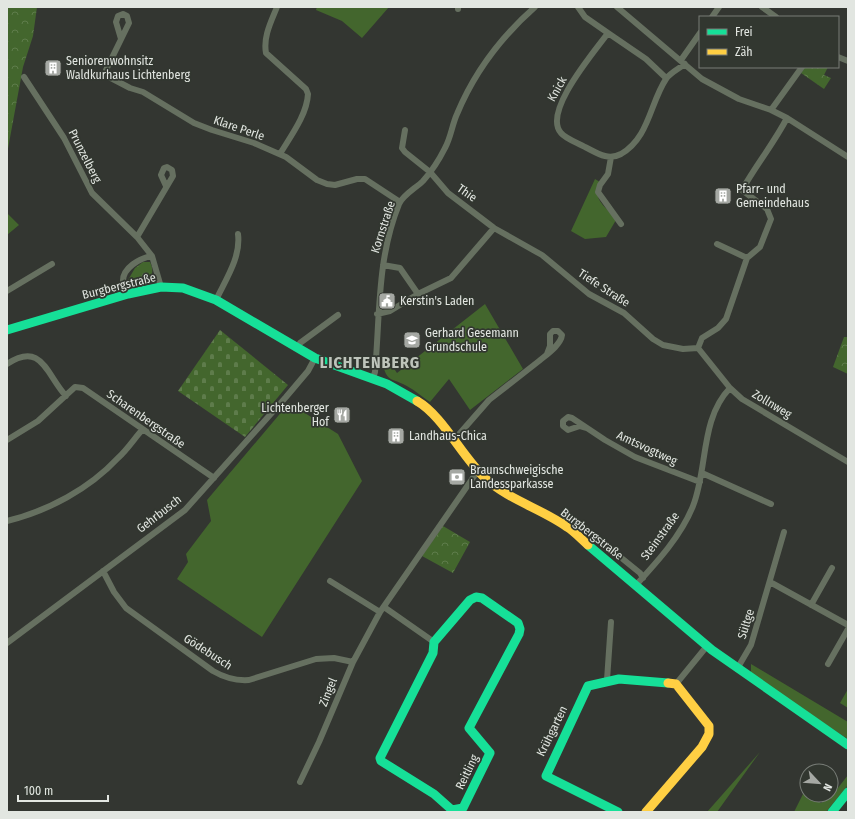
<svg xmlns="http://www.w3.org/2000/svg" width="855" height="819" font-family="'Fira Sans Condensed',sans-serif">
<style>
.grass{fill:#43662d}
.forest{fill:url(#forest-crowns)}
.cemetery{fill:url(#cemetery-stones)}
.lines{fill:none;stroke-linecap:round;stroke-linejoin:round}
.street{stroke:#667060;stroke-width:6}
.fast{stroke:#16e098;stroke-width:9}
.slow{stroke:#ffcf43;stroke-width:9}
.labels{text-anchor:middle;stroke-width:3.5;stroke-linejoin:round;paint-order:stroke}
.poi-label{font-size:12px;fill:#e2e6e1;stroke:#323730;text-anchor:start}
.street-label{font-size:12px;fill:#e2e6e1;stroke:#323730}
.district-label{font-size:16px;font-weight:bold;letter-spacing:1px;fill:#bec4bb;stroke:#323730}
</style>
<defs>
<pattern id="forest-crowns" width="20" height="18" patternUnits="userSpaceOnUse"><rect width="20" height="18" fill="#43662d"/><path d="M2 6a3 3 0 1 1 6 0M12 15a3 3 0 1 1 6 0" fill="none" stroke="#5e7c4b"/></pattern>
<pattern id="cemetery-stones" width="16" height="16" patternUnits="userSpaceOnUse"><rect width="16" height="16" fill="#43662d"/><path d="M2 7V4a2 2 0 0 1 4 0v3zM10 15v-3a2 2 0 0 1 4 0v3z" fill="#5e7c4b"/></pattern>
</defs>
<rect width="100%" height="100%" fill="#333631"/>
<path class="grass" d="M317,7H389L362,38L342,21L316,10Z
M595,179L600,182C591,201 607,206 616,220L606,237L585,239L571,231Z
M7,213L19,225L7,235Z
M485,304L523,369L470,410L449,379L430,402C421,396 412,388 403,384C393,379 388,381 384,369L391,364L397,373Z
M289,403L338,434L362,481L262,637L177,579L188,562L186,554L211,521L207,500Z
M751,664L848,722V739L751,676Z
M848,689V708L840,703Z
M760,752L717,812H707Z
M848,775V785L826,812H794L804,792L821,803L834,793Z"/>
<path class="forest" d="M7,7H37L33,36L23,67L7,154Z
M805,67H828L824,75L831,78L824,89L801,73Z
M143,262H150C157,277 147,284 134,287L129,285L128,280L135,268Z
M844,337H848V374L833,367Z
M443,526L470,542L453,573L422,556Z"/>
<path class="cemetery" d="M220,330L288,385L245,437L178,391Z"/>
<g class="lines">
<path class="street" d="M277,7C271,22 263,37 266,53L306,89L308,94C307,115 290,137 280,154
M578,7L585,17L608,33C595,51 542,112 561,133C566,139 578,143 585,147C597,153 608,161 621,154C649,138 650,103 666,79C670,73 680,68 685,64
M617,7L702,79L739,99L771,110L787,118L848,157
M762,7L776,17
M458,9V7
M712,17L719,7
M608,33L646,59L666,78
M121,39L116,22L118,16L123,14L127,16L129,23L106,70L107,76L130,88L143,92L194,123L212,130L254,143L286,157L317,180L327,184L335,185L357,179H365L400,202
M838,57L848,61
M681,60L700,33
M24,77L64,138L92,193L137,237L152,256L161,287
M771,110L802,67
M405,130L402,148L405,152L430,172L448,193L494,228L542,255L589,294L624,313L653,339L663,345L683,349L698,348
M611,157L608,174L600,185L598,192L621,224
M137,237L173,176L172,170L167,167L164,168L161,175L166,186
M717,244L747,258
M383,265L400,268L418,294
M7,291L52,264
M128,294C126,290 123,286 123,282C122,268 140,258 152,256
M216,300C226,279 241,257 238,234
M377,314L390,311L418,294L451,278L494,228
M296,348L300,343L338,315
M698,348L702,338L718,328L726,319L747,258L760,247L771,219L767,209L742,190C756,165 774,143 787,118
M698,348L730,388L742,399L848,462
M7,364C42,341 46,374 66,396
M373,378L375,372C380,315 377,258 399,204C403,195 416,188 423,181C432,171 439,160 445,148C451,137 452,125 457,114C474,73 502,36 535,7
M587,428L580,426L568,430L563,426V421L568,417L572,418L605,440L635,457L700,482
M7,440L38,421L75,387L83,388L214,478
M454,440L489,400L539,361C546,355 561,345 562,335L558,331H553L550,334V346L547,354
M702,473L771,504
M7,521C48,511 89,489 118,458C127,450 134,439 142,430
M563,524L569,516L571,517L640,573L643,578
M103,571L114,592L126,608L213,671C225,678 235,681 249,680L316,659L334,658L353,662
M330,581L380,612
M770,582L848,625
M636,585C657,562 681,536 693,506C708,468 700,419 730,388
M811,605L832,568
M384,607L434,642
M7,643L185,510L286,397L308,371L315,358
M828,664L848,629
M737,669L751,645L784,532
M607,680L611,622
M676,684L707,646
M300,782L319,742L353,662L380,612L477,472"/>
<path class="fast" d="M7,330L128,294L161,287L183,288L216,300L315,358L387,384L417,401
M588,545L712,650L848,745
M476,597L482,598L518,623L520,629L519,634L469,728L490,753L463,808L452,810L434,794L381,761L380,758L433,653L434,642L470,600Z
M618,812L546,776L588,686L619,679L668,683
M832,812L848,792"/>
<path class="slow" d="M417,401C443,416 462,457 486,479C509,500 542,509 567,527C575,532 581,539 588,545
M646,812L702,747L709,734V726L676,684L668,683"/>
</g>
<defs>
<g id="building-square" transform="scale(0.9)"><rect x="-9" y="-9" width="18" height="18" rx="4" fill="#a5a8a3" stroke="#323730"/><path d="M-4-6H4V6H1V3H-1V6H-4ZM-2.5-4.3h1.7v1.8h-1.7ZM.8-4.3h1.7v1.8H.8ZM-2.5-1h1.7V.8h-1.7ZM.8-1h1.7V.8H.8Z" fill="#fff"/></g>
<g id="civic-square" transform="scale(0.9)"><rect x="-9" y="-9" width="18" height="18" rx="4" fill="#a5a8a3" stroke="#323730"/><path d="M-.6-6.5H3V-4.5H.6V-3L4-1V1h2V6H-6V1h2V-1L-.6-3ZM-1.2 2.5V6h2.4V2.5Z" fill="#fff"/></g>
<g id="school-square" transform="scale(0.9)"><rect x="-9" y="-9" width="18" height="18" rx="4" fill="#a5a8a3" stroke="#323730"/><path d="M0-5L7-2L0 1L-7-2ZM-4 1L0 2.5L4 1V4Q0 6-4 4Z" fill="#fff"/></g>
<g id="restaurant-square" transform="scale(0.9)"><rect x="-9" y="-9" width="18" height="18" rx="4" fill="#a5a8a3" stroke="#323730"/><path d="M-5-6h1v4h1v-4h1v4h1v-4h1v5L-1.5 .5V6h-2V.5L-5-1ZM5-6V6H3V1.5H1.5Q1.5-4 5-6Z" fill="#fff"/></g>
<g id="bank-square" transform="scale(0.9)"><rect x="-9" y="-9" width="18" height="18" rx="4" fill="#a5a8a3" stroke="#323730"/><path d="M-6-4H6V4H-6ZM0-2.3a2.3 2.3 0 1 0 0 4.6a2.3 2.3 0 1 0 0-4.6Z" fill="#fff"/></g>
</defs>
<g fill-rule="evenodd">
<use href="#building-square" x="53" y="68"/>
<use href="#building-square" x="723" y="196"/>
<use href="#civic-square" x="387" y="301"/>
<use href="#school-square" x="412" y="340"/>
<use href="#restaurant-square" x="342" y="415"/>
<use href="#building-square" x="396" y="436"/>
<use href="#bank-square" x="457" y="477"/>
</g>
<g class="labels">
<g class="poi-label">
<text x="66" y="65">Seniorenwohnsitz<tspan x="66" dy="14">Waldkurhaus Lichtenberg</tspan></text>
<text x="736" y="193">Pfarr- und<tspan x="736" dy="14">Gemeindehaus</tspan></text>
<text x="400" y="305">Kerstin's Laden</text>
<text x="425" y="337">Gerhard Gesemann<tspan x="425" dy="14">Grundschule</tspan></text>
<text x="329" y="412" text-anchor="end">Lichtenberger<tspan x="329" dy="14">Hof</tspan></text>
<text x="409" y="440">Landhaus-Chica</text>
<text x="470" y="474">Braunschweigische<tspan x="470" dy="14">Landessparkasse</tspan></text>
</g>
<g class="street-label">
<text transform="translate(557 89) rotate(-61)" y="4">Knick</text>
<text transform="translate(239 128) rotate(19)" y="4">Klare Perle</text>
<text transform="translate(85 156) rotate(63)" y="4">Prunzelberg</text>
<text transform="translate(467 193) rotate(35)" y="4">Thie</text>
<text transform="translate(383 227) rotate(-72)" y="4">Kornstraße</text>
<text transform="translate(119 286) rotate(-14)" y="4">Burgbergstraße</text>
<text transform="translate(604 288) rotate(33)" y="4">Tiefe Straße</text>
<text transform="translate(772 404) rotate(31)" y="4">Zollnweg</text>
<text transform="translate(146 419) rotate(35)" y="4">Scharenbergstraße</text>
<text transform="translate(647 448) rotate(25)" y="4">Amtsvogtweg</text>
<text transform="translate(159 514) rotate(-38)" y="4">Gehrbusch</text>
<text transform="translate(592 534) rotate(38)" y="4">Burgbergstraße</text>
<text transform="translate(660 536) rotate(-54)" y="4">Steinstraße</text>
<text transform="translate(746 624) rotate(-73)" y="4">Sültge</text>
<text transform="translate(208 652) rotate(33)" y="4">Gödebusch</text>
<text transform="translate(328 692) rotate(-68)" y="4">Zingel</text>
<text transform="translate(552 731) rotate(-64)" y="4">Krühgarten</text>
<text transform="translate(467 772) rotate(-64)" y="4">Reitling</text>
</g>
<g class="district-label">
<text x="370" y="368">LICHTENBERG</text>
</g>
</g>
<rect width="855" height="819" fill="none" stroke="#e2e6e1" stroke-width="16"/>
<rect x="699" y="16" width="140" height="52" fill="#323730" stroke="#787d77"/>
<rect x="707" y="29" width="20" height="6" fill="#16e098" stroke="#787d77"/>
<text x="735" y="36" font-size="12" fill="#e2e6e1">Frei</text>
<rect x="707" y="49" width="20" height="6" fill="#ffcf43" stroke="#787d77"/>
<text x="735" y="56" font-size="12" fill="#e2e6e1">Zäh</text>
<g transform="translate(819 783) rotate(116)"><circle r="19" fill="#323730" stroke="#787d77"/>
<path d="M0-3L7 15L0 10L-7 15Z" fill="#a5a8a3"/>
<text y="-6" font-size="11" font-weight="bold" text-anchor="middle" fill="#e2e6e1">N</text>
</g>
<path d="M18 795v6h90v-6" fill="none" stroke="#e2e6e1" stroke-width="2"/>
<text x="24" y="795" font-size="12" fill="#e2e6e1" stroke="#323730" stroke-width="3" paint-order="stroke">100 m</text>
</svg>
